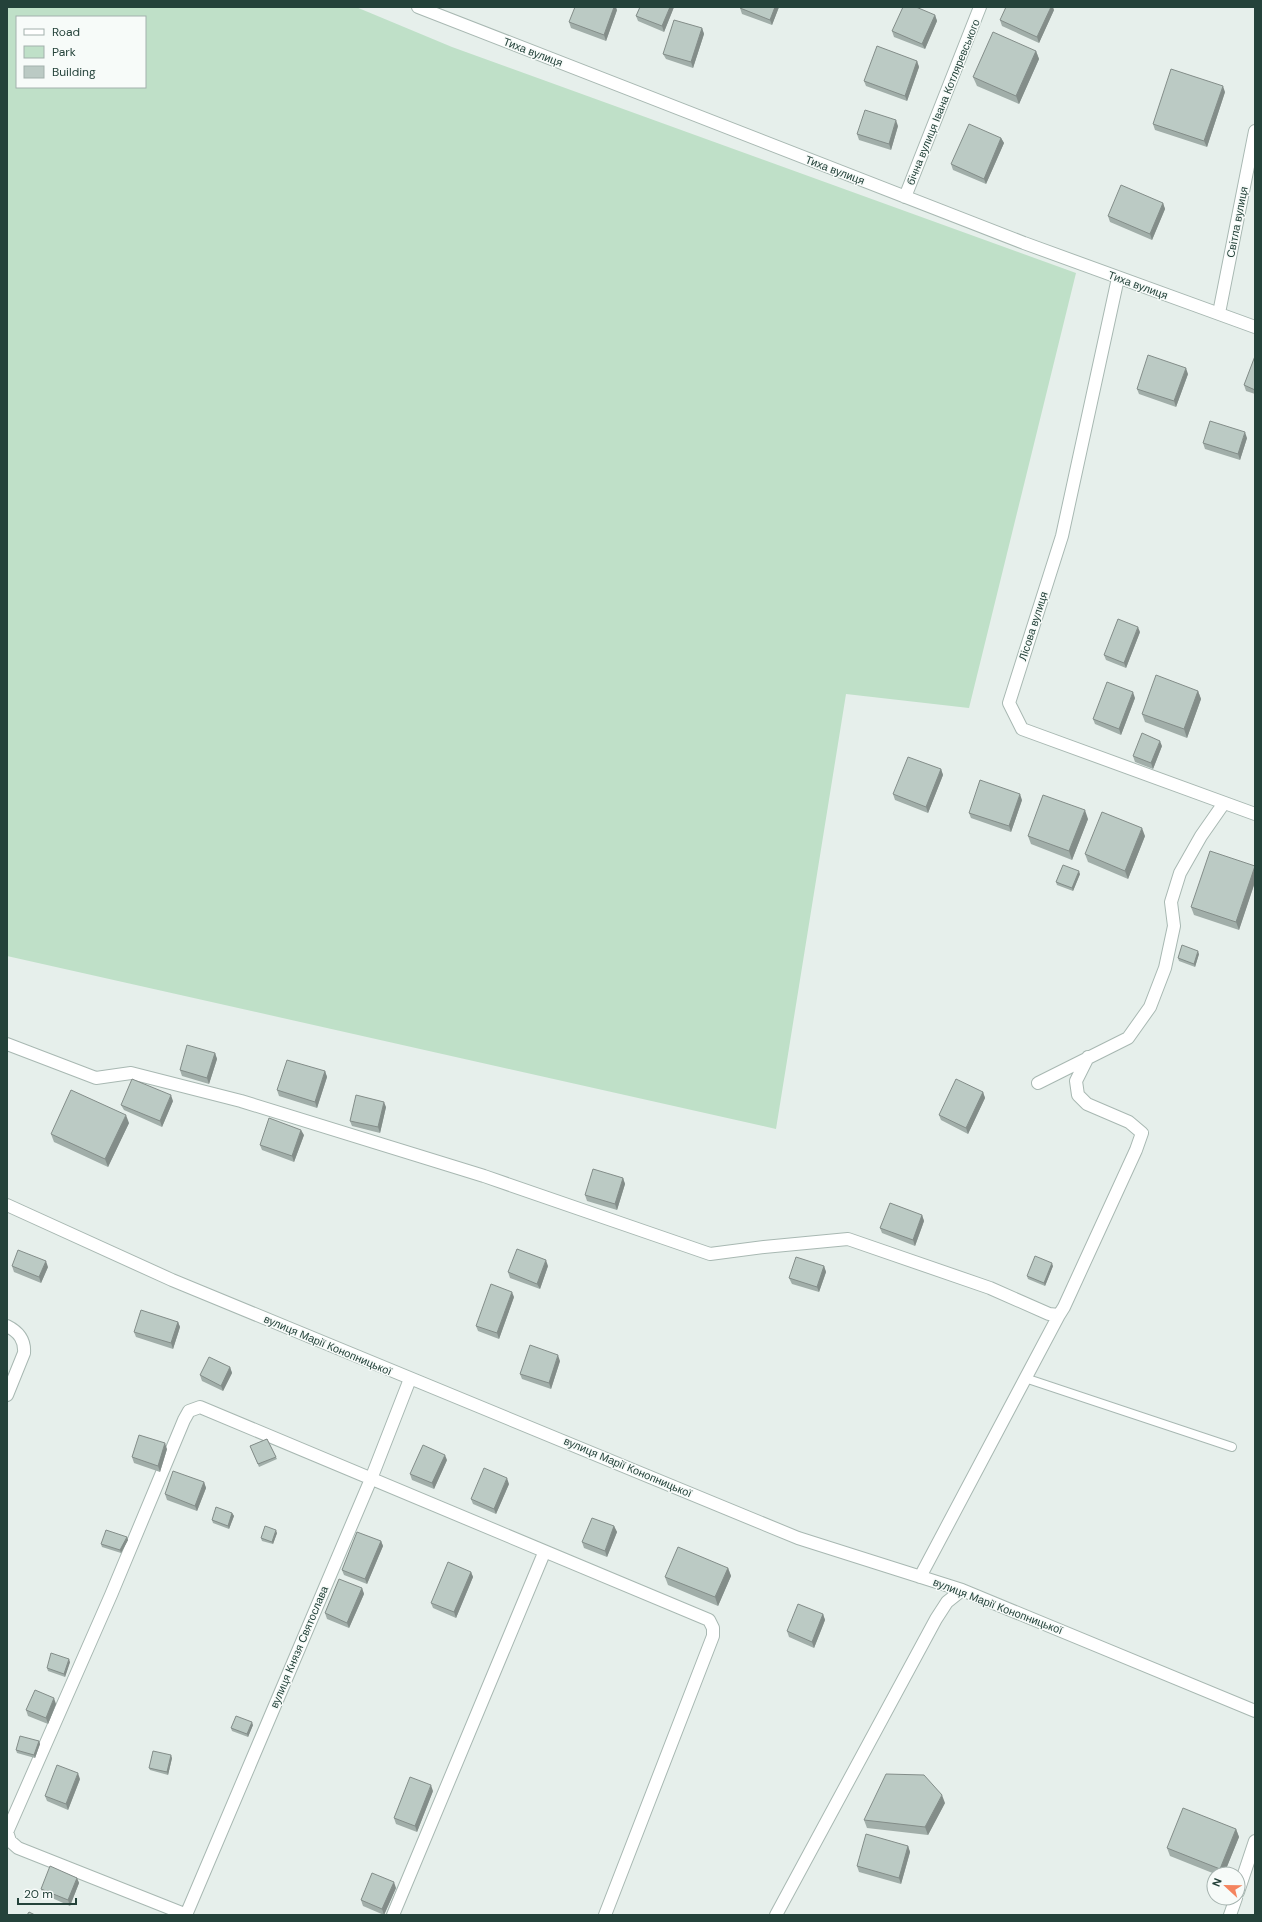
<svg xmlns="http://www.w3.org/2000/svg" width="1262" height="1922" font-family="'DM Sans',sans-serif">
<style>
.green{fill:#bfe0c8;fill-rule:evenodd}
.lines{fill:none;stroke-linecap:round;stroke-linejoin:round}
.lane-casing{stroke:#a8b8b2;stroke-width:10}
.street-casing{stroke:#a8b8b2;stroke-width:14}
.lane{stroke:#fff;stroke-width:8}
.street{stroke:#fff;stroke-width:12}
.wall{fill:#a1aea9}
.shaded-wall{fill:#838d89}
.building{fill:#bbcac4;stroke:#838d89}
.labels{text-anchor:middle;stroke-width:3;stroke-linejoin:round;paint-order:stroke}
.street-label{font-size:11px;fill:#24423a;stroke:#f7fbf9}
</style>
<rect width="100%" height="100%" fill="#e6efeb"/>
<path class="green" d="M7,7H356L452,47L1076,273L969,708L846,694L776,1129L7,956ZM17,17H145V87H17Z"/>
<g class="lines">
<g class="lane-casing">
<path id="lane" d="M1025,1378L1232,1447"/>
</g>
<g class="street-casing">
<path id="street" d="M418,7L1024,243L1255,327
M905,197L980,7
M1118,278L1062,536L1009,703L1022,729L1255,814
M1219,313L1255,131
M7,1044L96,1078L131,1073L241,1101L484,1176L710,1254L764,1247L848,1239L990,1288L1049,1314L1059,1315L1064,1307L1136,1150L1142,1133L1129,1122L1087,1104L1078,1095L1076,1081L1088,1057
M1038,1083L1128,1038L1150,1007L1165,968L1174,926L1171,902L1180,873L1201,836L1224,803
M7,1205L172,1280L798,1538L962,1590L1255,1711
M7,1326C19,1332 25,1340 24,1353L7,1395
M920,1577L1059,1315
M1238,1892L1255,1841
M186,1915L371,1479L410,1379
M187,1915L18,1848L10,1841L7,1832L111,1595L184,1420L189,1411L200,1407L709,1620L713,1628V1636L605,1915
M393,1915L544,1553
M776,1915L936,1619L947,1602L962,1590
M1230,1915L1236,1898"/>
</g>
<use href="#lane" class="lane"/>
<use href="#street" class="street"/>
</g>
<path class="wall" d="M640,7H674L664,32L638,21L636,16Z
M779,7L772,25L742,14L740,8Z
M617,10L606,41L571,28L569,22Z
M1054,10L1039,43L1002,26L1000,20Z
M935,15L937,21L925,49L894,37L892,31Z
M702,28L704,34L693,68L666,59L663,54Z
M1036,51L1039,59L1019,104L977,86L973,77Z
M917,61L919,67L907,101L866,86L864,81Z
M1225,92L1207,147L1155,130L1153,124Z
M898,126L891,150L859,140L857,134Z
M1001,138L1004,143L986,184L953,170L951,164Z
M1163,203L1165,209L1152,240L1110,222L1108,216Z
M1255,356V394L1246,391L1244,385Z
M1188,374L1176,407L1139,394L1137,389Z
M1247,438L1240,460L1205,449L1203,443Z
M1140,632L1126,668L1106,660L1104,655Z
M1198,691L1201,699L1187,738L1145,722L1142,714Z
M1135,698L1121,735L1095,724L1093,719Z
M1162,746L1153,769L1135,762L1133,756Z
M941,769L943,775L928,813L895,800L893,794Z
M1022,800L1011,832L971,818L969,813Z
M1088,819L1072,860L1031,844L1028,836Z
M1145,836L1128,879L1088,862L1085,854Z
M1255,866V882L1239,930L1194,915L1191,907Z
M1080,874L1073,891L1057,885L1056,882Z
M1199,954L1195,967L1179,961L1178,958Z
M215,1053L217,1059L209,1084L182,1076L180,1070Z
M325,1071L327,1077L317,1108L279,1096L277,1090Z
M983,1092L985,1098L968,1134L941,1120L939,1115Z
M173,1101L162,1127L124,1110L121,1105Z
M386,1107L380,1133L352,1126L350,1121Z
M129,1123L108,1167L54,1142L51,1134Z
M304,1135L294,1162L262,1150L260,1145Z
M623,1178L625,1184L617,1210L587,1201L585,1195Z
M922,1215L924,1221L915,1246L882,1233L880,1228Z
M12,1266L48,1267L41,1283L14,1272Z
M548,1266L540,1289L510,1278L508,1272Z
M824,1266L826,1272L819,1292L792,1284L789,1278Z
M1053,1266L1045,1286L1028,1279L1027,1276Z
M514,1297L499,1339L478,1331L476,1326Z
M178,1322L180,1327L173,1349L136,1337L134,1332Z
M560,1361L551,1389L522,1379L520,1374Z
M230,1367L232,1373L223,1391L202,1381L200,1375Z
M267,1439L277,1459L259,1467L250,1446Z
M167,1449L160,1472L134,1463L132,1457Z
M447,1460L434,1489L412,1480L410,1474Z
M204,1482L206,1488L197,1511L167,1500L165,1494Z
M509,1484L496,1514L473,1504L471,1499Z
M232,1513L234,1516L229,1529L213,1523L212,1520Z
M614,1526L617,1532L607,1557L584,1548L582,1542Z
M277,1533L273,1544L262,1541L261,1538Z
M127,1537L128,1540L121,1553L102,1547L101,1544Z
M381,1541L383,1546L367,1584L344,1575L342,1570Z
M728,1568L731,1576L718,1606L668,1585L665,1577Z
M471,1572L473,1577L456,1618L433,1608L431,1603Z
M362,1588L364,1594L349,1628L327,1619L325,1613Z
M823,1614L825,1620L814,1648L789,1637L787,1631Z
M70,1662L65,1677L48,1671L47,1668Z
M56,1704L48,1724L28,1716L26,1710Z
M253,1725L248,1737L232,1731L231,1728Z
M39,1741L40,1744L35,1758L17,1753L16,1750Z
M172,1758L168,1775L150,1770L149,1768Z
M80,1779L68,1810L47,1801L45,1796Z
M433,1791L417,1832L396,1824L394,1818Z
M945,1803L928,1835L867,1828L864,1820Z
M1236,1829L1239,1837L1224,1874H1215L1170,1856L1167,1848Z
M908,1846L910,1852L901,1884L859,1872L857,1866Z
M77,1878L79,1883L70,1906L43,1894L41,1889Z
M396,1888L384,1915L363,1906L361,1900Z"/>
<path class="shaded-wall" d="M614,7H616L617,10L606,41L604,35Z
M670,7H674L664,32L662,26Z
M775,7H779L772,25L770,20Z
M1051,7H1053L1054,10L1039,43L1037,37Z
M935,15L937,21L925,49L922,44Z
M702,28L704,34L693,68L691,62Z
M1036,51L1039,59L1019,104L1016,96Z
M917,61L919,67L907,101L905,96Z
M1223,86L1225,92L1207,147L1204,141Z
M896,120L898,126L891,150L889,144Z
M1001,138L1004,143L986,184L984,179Z
M1163,203L1165,209L1152,240L1150,234Z
M1186,368L1188,374L1176,407L1174,401Z
M1245,432L1247,438L1240,460L1238,454Z
M1138,627L1140,632L1126,668L1124,663Z
M1198,691L1201,699L1187,738L1184,729Z
M1133,692L1135,698L1121,735L1119,729Z
M1160,741L1162,746L1153,769L1151,763Z
M941,769L943,775L928,813L926,807Z
M1020,794L1022,800L1011,832L1009,826Z
M1085,810L1088,819L1072,860L1069,851Z
M1142,828L1145,836L1128,879L1125,871Z
M1255,866V882L1239,930L1236,922Z
M1079,871L1080,874L1073,891L1072,888Z
M1198,951L1199,954L1195,967L1194,964Z
M215,1053L217,1059L209,1084L207,1078Z
M325,1071L327,1077L317,1108L315,1102Z
M983,1092L985,1098L968,1134L966,1128Z
M171,1095L173,1101L162,1127L160,1121Z
M384,1102L386,1107L380,1133L378,1127Z
M126,1115L129,1123L108,1167L105,1159Z
M301,1130L304,1135L294,1162L292,1156Z
M623,1178L625,1184L617,1210L615,1204Z
M922,1215L924,1221L915,1246L913,1240Z
M546,1260L548,1266L540,1289L537,1284Z
M46,1261L48,1267L41,1283L39,1277Z
M1052,1263L1053,1266L1045,1286L1044,1283Z
M824,1266L826,1272L819,1292L817,1287Z
M512,1292L514,1297L499,1339L497,1333Z
M178,1322L180,1327L173,1349L171,1343Z
M558,1355L560,1361L551,1389L549,1383Z
M230,1367L232,1373L223,1391L221,1386Z
M165,1443L167,1449L160,1472L158,1466Z
M445,1455L447,1460L434,1489L432,1483Z
M507,1478L509,1484L496,1514L494,1509Z
M204,1482L206,1488L197,1511L195,1506Z
M232,1513L234,1516L229,1529L228,1526Z
M614,1526L617,1532L607,1557L605,1551Z
M276,1530L277,1533L273,1544L272,1542Z
M127,1537L128,1540L121,1553L120,1550Z
M381,1541L383,1546L367,1584L365,1579Z
M728,1568L731,1576L718,1606L715,1597Z
M471,1572L473,1577L456,1618L454,1612Z
M362,1588L364,1594L349,1628L347,1623Z
M823,1614L825,1620L814,1648L812,1642Z
M69,1659L70,1662L65,1677L64,1674Z
M54,1698L56,1704L48,1724L46,1718Z
M252,1722L253,1725L248,1737L247,1734Z
M39,1741L40,1744L35,1758L34,1755Z
M171,1755L172,1758L168,1775L167,1772Z
M78,1773L80,1779L68,1810L66,1804Z
M431,1785L433,1791L417,1832L415,1826Z
M942,1795L945,1803L928,1835L925,1827Z
M1236,1829L1239,1837L1224,1874H1222L1220,1869Z
M908,1846L910,1852L901,1884L899,1878Z
M77,1878L79,1883L70,1906L68,1900Z
M394,1882L396,1888L384,1915L382,1909Z"/>
<path class="building" d="M575,7H614L604,35L569,22Z
M640,7H670L662,26L636,16Z
M741,7H775L770,20L740,8Z
M903,7H916L935,15L922,44L892,31Z
M1006,7H1051L1037,37L1000,20Z
M674,20L702,28L691,62L663,54Z
M993,32L1036,51L1016,96L973,77Z
M877,46L917,61L905,96L864,81Z
M1171,69L1223,86L1204,141L1153,124Z
M865,110L896,120L889,144L857,134Z
M969,124L1001,138L984,179L951,164Z
M1121,185L1163,203L1150,234L1108,216Z
M1148,355L1186,368L1174,401L1137,389Z
M1255,356V390L1244,385Z
M1210,421L1245,432L1238,454L1203,443Z
M1118,619L1138,627L1124,663L1104,655Z
M1156,675L1198,691L1184,729L1142,714Z
M1107,682L1133,692L1119,729L1093,719Z
M1142,733L1160,741L1151,763L1133,756Z
M908,757L941,769L926,807L893,794Z
M980,780L1020,794L1009,826L969,813Z
M1043,795L1085,810L1069,851L1028,836Z
M1102,812L1142,828L1125,871L1085,854Z
M1210,851L1255,866L1236,922L1191,907Z
M1063,865L1079,871L1072,888L1056,882Z
M1182,945L1198,951L1194,964L1178,958Z
M187,1045L215,1053L207,1078L180,1070Z
M287,1060L325,1071L315,1102L277,1090Z
M132,1079L171,1095L160,1121L121,1105Z
M956,1079L983,1092L966,1128L939,1115Z
M71,1090L126,1115L105,1159L51,1134Z
M356,1095L384,1102L378,1127L350,1121Z
M269,1118L301,1130L292,1156L260,1145Z
M593,1169L623,1178L615,1204L585,1195Z
M890,1203L922,1215L913,1240L880,1228Z
M517,1249L546,1260L537,1284L508,1272Z
M18,1250L46,1261L39,1277L12,1266Z
M1035,1256L1052,1263L1044,1283L1027,1276Z
M796,1257L824,1266L817,1287L789,1278Z
M491,1284L512,1292L497,1333L476,1326Z
M141,1310L178,1322L171,1343L134,1332Z
M530,1345L558,1355L549,1383L520,1374Z
M209,1357L230,1367L221,1386L200,1375Z
M139,1435L165,1443L158,1466L132,1457Z
M267,1439L276,1457L258,1464L250,1446Z
M423,1445L445,1455L432,1483L410,1474Z
M484,1468L507,1478L494,1509L471,1499Z
M173,1471L204,1482L195,1506L165,1494Z
M216,1507L232,1513L228,1526L212,1520Z
M592,1518L614,1526L605,1551L582,1542Z
M265,1526L276,1530L272,1542L261,1538Z
M106,1530L127,1537L120,1550L101,1544Z
M357,1532L381,1541L365,1579L342,1570Z
M678,1547L728,1568L715,1597L665,1577Z
M448,1562L471,1572L454,1612L431,1603Z
M339,1579L362,1588L347,1623L325,1613Z
M798,1604L823,1614L812,1642L787,1631Z
M51,1653L69,1659L64,1674L47,1668Z
M35,1690L54,1698L46,1718L26,1710Z
M236,1716L252,1722L247,1734L231,1728Z
M20,1736L39,1741L34,1755L16,1750Z
M153,1751L171,1755L167,1772L149,1768Z
M57,1765L78,1773L66,1804L45,1796Z
M886,1774L924,1775L942,1795L925,1827L864,1820Z
M410,1777L431,1785L415,1826L394,1818Z
M1183,1808L1236,1829L1220,1869L1167,1848Z
M866,1834L908,1846L899,1878L857,1866Z
M50,1866L77,1878L68,1900L41,1889Z
M372,1873L394,1882L382,1909L361,1900Z
M29,1912L35,1915H27Z"/>
<g class="labels">
<g class="street-label">
<text transform="translate(533 52) rotate(21)" y="4">Тиха вулиця</text>
<text transform="translate(943 102) rotate(-68)" y="4">бічна вулиця Івана Котляревського</text>
<text transform="translate(835 170) rotate(21)" y="4">Тиха вулиця</text>
<text transform="translate(1237 222) rotate(-79)" y="4">Світла вулиця</text>
<text transform="translate(1138 285) rotate(20)" y="4">Тиха вулиця</text>
<text transform="translate(1033 626) rotate(-72)" y="4">Лісова вулиця</text>
<text transform="translate(328 1345) rotate(23)" y="4">вулиця Марії Конопницької</text>
<text transform="translate(628 1467) rotate(23)" y="4">вулиця Марії Конопницької</text>
<text transform="translate(998 1606) rotate(21)" y="4">вулиця Марії Конопницької</text>
<text transform="translate(299 1647) rotate(-67)" y="4">вулиця Князя Святослава</text>
</g>
</g>
<rect width="1262" height="1922" fill="none" stroke="#24423a" stroke-width="16"/>
<rect x="16" y="16" width="130" height="72" fill="#f7fbf9" stroke="#a3b1ad"/>
<rect x="24" y="29" width="20" height="6" fill="#ffffff" stroke="#a3b1ad"/>
<text x="52" y="36" font-size="12" fill="#24423a">Road</text>
<rect x="24" y="46" width="20" height="12" fill="#bfe0c8" stroke="#a3b1ad"/>
<text x="52" y="56" font-size="12" fill="#24423a">Park</text>
<rect x="24" y="66" width="20" height="12" fill="#bbcac4" stroke="#a3b1ad"/>
<text x="52" y="76" font-size="12" fill="#24423a">Building</text>
<g transform="translate(1226 1886) rotate(292)"><circle r="19" fill="#f7fbf9" stroke="#a3b1ad"/>
<path d="M0-3L7 15L0 10L-7 15Z" fill="#f4845f"/>
<text y="-6" font-size="11" font-weight="bold" text-anchor="middle" fill="#24423a">N</text>
</g>
<path d="M18 1898v6h58v-6" fill="none" stroke="#24423a" stroke-width="2"/>
<text x="24" y="1898" font-size="12" fill="#24423a" stroke="#f7fbf9" stroke-width="3" paint-order="stroke">20 m</text>
</svg>
